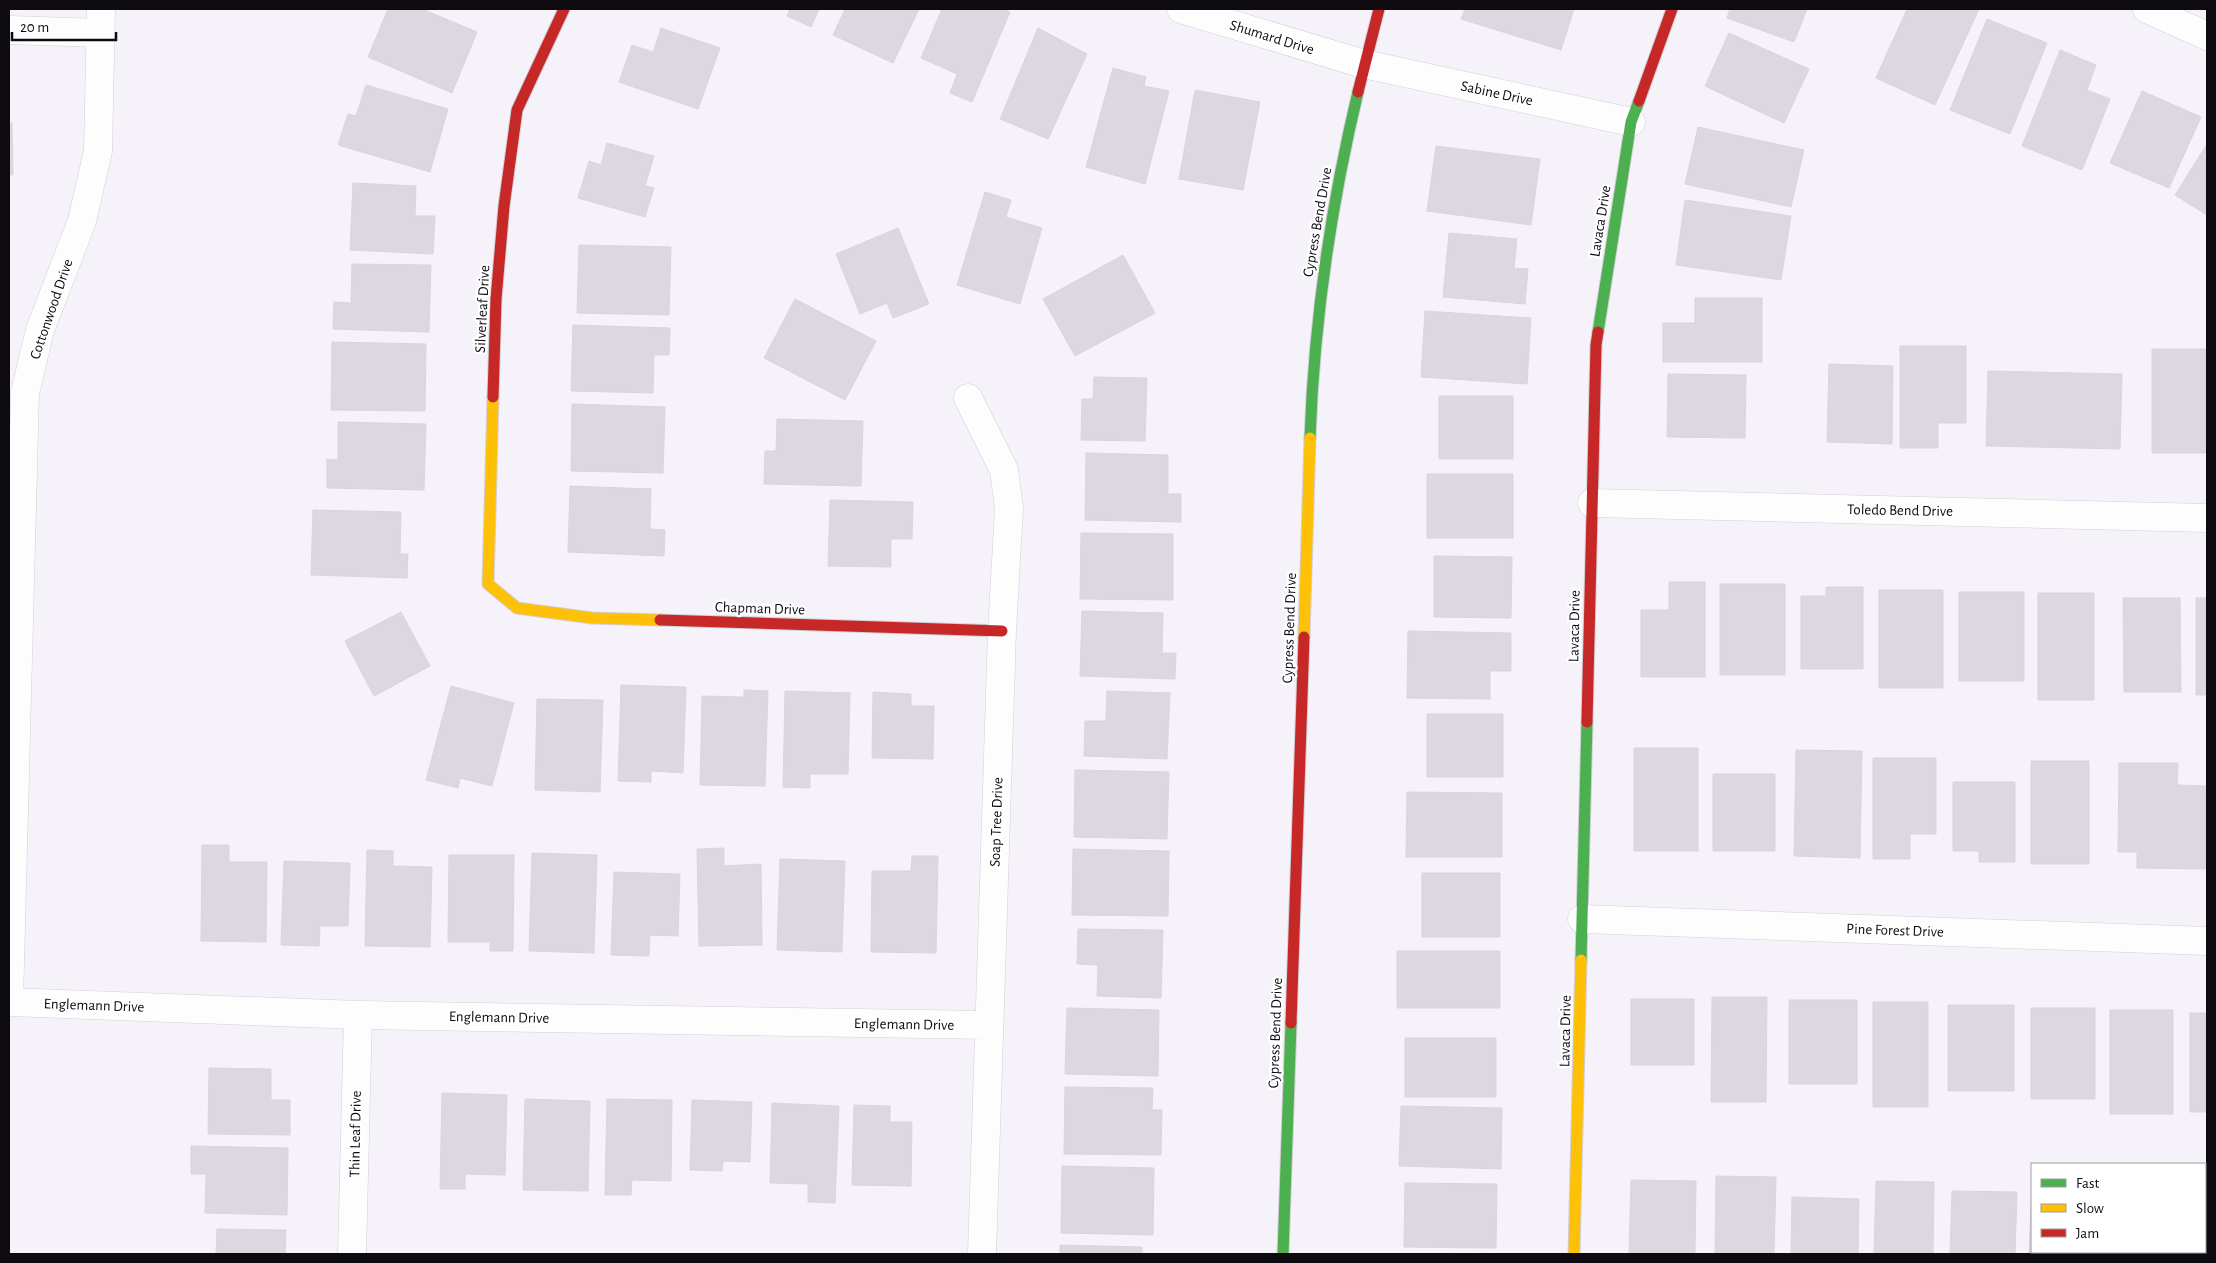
<svg xmlns="http://www.w3.org/2000/svg" width="2216" height="1263" font-family="'Alegreya Sans',sans-serif">
<style>
.building{fill:#dbd8df;stroke:#d8d5dc}
.lines{fill:none;stroke-linecap:round;stroke-linejoin:round}
.street-casing{stroke:#d2cfd6;stroke-width:29}
.fast-casing{stroke:#d2cfd6;stroke-width:13}
.slow-casing{stroke:#d2cfd6;stroke-width:13}
.jam-casing{stroke:#d2cfd6;stroke-width:13}
.street{stroke:#fefdfe;stroke-width:28}
.fast{stroke:#4caf50;stroke-width:11}
.slow{stroke:#ffc107;stroke-width:11}
.jam{stroke:#c62828;stroke-width:11}
.labels{text-anchor:middle;stroke-width:4.5;stroke-linejoin:round;paint-order:stroke}
.street-label{font-size:15px;fill:#0d0a10;stroke:#fff}
</style>
<rect width="100%" height="100%" fill="#f6f2fa"/>
<path class="building" d="M388,9H422L477,32L452,93L368,57Z
M790,9H819L811,27L787,16Z
M845,9H919L893,63L833,35Z
M942,9H1001L1010,12L972,102L950,93L957,74L921,58Z
M1465,9H1574L1561,50L1461,19Z
M1730,9H1807L1794,42L1727,18Z
M1907,9H1979L1935,105L1876,78Z
M1987,19L2047,43L2010,134L1950,110Z
M661,28L720,48L698,109L619,82L632,45L653,52Z
M1038,28L1087,54L1048,139L1000,119Z
M1729,33L1809,69L1784,123L1705,86Z
M2060,50L2096,65L2087,90L2110,99L2082,170L2022,146Z
M1113,68L1146,77L1144,86L1169,91L1145,184L1086,167Z
M366,85L448,109L430,172L338,145L348,114L356,116Z
M1195,90L1260,102L1243,190L1179,179Z
M2142,91L2201,117L2169,188L2110,163Z
M9,123H12L13,175H9Z
M1698,127L1804,150L1791,207L1685,184Z
M607,143L654,156L645,186L654,188L645,217L578,198L589,161L601,165Z
M2207,144V215L2175,195Z
M1436,146L1540,159L1531,225L1427,211Z
M353,183L416,186L415,216H435L433,254L350,250Z
M985,192L1011,200L1006,217L1042,228L1020,304L957,285Z
M1685,200L1791,216L1781,280L1676,265Z
M898,228L929,304L893,318L887,303L860,314L836,254Z
M1449,233L1517,239L1514,268L1528,269L1525,304L1443,297Z
M579,245L671,247L669,315L577,313Z
M1123,255L1155,313L1075,356L1043,299Z
M352,264L431,265L429,332L333,329L334,302L351,303Z
M1695,298H1762V362H1663V323H1695Z
M795,299L876,341L845,400L764,358Z
M1425,311L1531,318L1527,384L1421,377Z
M573,325L670,328L669,355H654L653,393L571,391Z
M332,342L426,344L425,411L331,410Z
M1900,346H1966V423H1938V448H1900Z
M2152,349H2207V453H2152Z
M1829,364L1893,366L1892,444L1827,442Z
M1988,371L2122,374L2120,449L1986,446Z
M1668,374L1746,375L1745,438L1667,437Z
M1094,377L1147,378L1145,441L1081,440L1082,399H1093Z
M1439,396H1513V459H1439Z
M572,404L665,407L663,473L571,471Z
M777,419L863,421L861,486L764,484L765,451H776Z
M338,422L426,424L424,490L327,488V459L338,460Z
M1086,453L1168,455V494H1181V522L1085,520Z
M1427,474H1513V538H1427Z
M570,486L651,489L650,529L665,530L664,556L568,552Z
M830,500L913,502L912,539H891V567L828,566Z
M313,510L401,512L400,554H408L407,578L311,575Z
M1081,533L1173,534V600L1080,599Z
M1434,556L1512,557L1511,618L1434,617Z
M1669,582H1705V677H1641V610H1669Z
M1720,584H1785V675H1720Z
M1826,587H1863V669H1801V596H1826Z
M1879,590H1943V688H1879Z
M1959,592H2024V681H1959Z
M2038,593H2094V700H2038Z
M2123,598H2180L2181,692H2124Z
M2196,598H2207V695H2196Z
M1082,611L1163,613L1162,653H1176L1175,679L1080,676Z
M401,612L430,666L374,696L345,641Z
M1408,631L1511,633V671H1490V699L1407,698Z
M621,685L686,687L683,773L651,771V782L618,781Z
M451,686L514,703L492,786L460,778L458,788L426,780Z
M744,690L768,691L765,786L700,785L702,696L744,697Z
M785,691L850,693L848,774H810V788L783,787Z
M1107,691L1170,693L1167,759L1084,756L1085,721H1106Z
M873,692L911,694V706H934L933,759L872,758Z
M537,699L603,700L600,792L535,790Z
M1427,714H1503V777H1427Z
M1634,748H1698V851H1634Z
M1796,750L1862,751L1860,858L1794,856Z
M1873,758H1936V834H1910V859H1873Z
M2031,761H2089V864H2031Z
M2119,763H2178L2177,785L2207,786V869L2137,868V852H2118Z
M1075,770L1169,772L1167,839L1074,837Z
M1713,774H1775V851H1713Z
M1953,782H2015V862H1979V851H1953Z
M1407,792L1502,793V857H1406Z
M202,845H229V862H267L266,942L201,941Z
M724,848V866L761,864L762,945L699,946L697,849Z
M1073,849L1169,851L1168,916L1072,915Z
M367,850L393,851V866L432,867L430,947L365,946Z
M532,853L597,855L594,953L529,951Z
M449,855H514L513,951H490V942H448Z
M912,856H938L936,953L871,952L872,871H911Z
M780,859L845,861L842,952L777,950Z
M284,861L350,863L348,926H320L319,946L281,945Z
M614,872L680,874L678,936L650,935L649,956L611,955Z
M1422,873H1500V937H1422Z
M1078,929L1163,930L1161,998L1097,996L1098,965L1077,964Z
M1397,951H1500V1008H1397Z
M1712,997H1767L1766,1102H1711Z
M1631,999H1694V1065H1631Z
M1789,1000H1857V1084H1789Z
M1873,1002H1928V1107H1873Z
M1948,1005H2014V1091H1948Z
M1067,1008L1159,1010L1158,1076L1065,1074Z
M2031,1008H2095V1099H2031Z
M2110,1010H2173V1114H2110Z
M2190,1013H2207V1112H2190Z
M1405,1038H1496V1097H1405Z
M209,1068L271,1069V1100H290V1135L208,1134Z
M1065,1087L1153,1088L1152,1110H1162L1161,1155L1064,1154Z
M442,1093L507,1095L505,1175L465,1174V1189H440Z
M525,1099L590,1101L588,1191L523,1190Z
M607,1099L672,1100L671,1181L632,1180L631,1195H605Z
M692,1100L752,1102L750,1162L723,1161L722,1171L690,1170Z
M772,1103L839,1106L835,1203L808,1202V1184L770,1183Z
M854,1105L890,1106V1122H912L911,1186L852,1185Z
M1401,1106L1502,1108L1501,1169L1399,1166Z
M191,1146L288,1148L287,1215L205,1213L206,1174H191Z
M1062,1166L1154,1168L1153,1235L1061,1233Z
M1716,1176L1776,1177L1774,1254H1715Z
M1631,1180L1696,1181L1695,1254H1629Z
M1876,1181L1934,1182L1933,1254H1874Z
M1405,1183L1497,1184L1496,1248L1404,1247Z
M1952,1191L2017,1192L2015,1254H1950Z
M1792,1197L1859,1199L1858,1254H1791Z
M2031,1206L2032,1252H2095L2094,1254H2029Z
M2205,1215H2207V1254H2192V1252H2205Z
M217,1229L286,1230L285,1254H216Z
M1060,1245L1142,1247V1254H1060Z
M2112,1252H2171V1254H2112Z"/>
<g class="lines">
<g class="street-casing">
<path id="street" d="M1181,9L1364,64L1631,122
M2147,9L2207,36
M9,30L101,33
M968,398L1004,470L1009,509L1002,631L982,1254
M1592,503L2207,518
M1582,919L2207,941
M9,1002L25,393L40,330L82,221L98,151L101,9
M9,1002L358,1015L989,1025
M352,1254L358,1015"/>
</g>
<g class="fast-casing">
<path id="fast" d="M1598,332L1631,122L1639,101
M1310,438C1314,322 1331,205 1358,92
M1581,960L1587,722
M1283,1254L1291,1023"/>
</g>
<g class="slow-casing">
<path id="slow" d="M493,397L488,584L517,608L592,618L660,620
M1304,637L1310,438
M1574,1254L1581,960"/>
</g>
<g class="jam-casing">
<path id="jam" d="M1358,92L1379,9
M1639,101L1672,9
M493,397L496,299L504,206L517,110L564,9
M660,620L1002,631
M1587,722L1596,345L1598,332
M1291,1023L1304,637"/>
</g>
<use href="#street" class="street"/>
<use href="#fast" class="fast"/>
<use href="#slow" class="slow"/>
<use href="#jam" class="jam"/>
</g>
<g class="labels">
<g class="street-label">
<text transform="translate(1272 37) rotate(17)" y="5">Shumard Drive</text>
<text transform="translate(1497 93) rotate(12)" y="5">Sabine Drive</text>
<text transform="translate(1600 221) rotate(-81)" y="5">Lavaca Drive</text>
<text transform="translate(1317 222) rotate(-80)" y="5">Cypress Bend Drive</text>
<text transform="translate(51 309) rotate(-71)" y="5">Cottonwood Drive</text>
<text transform="translate(482 309) rotate(-87)" y="5">Silverleaf Drive</text>
<text transform="translate(1900 510) rotate(1)" y="5">Toledo Bend Drive</text>
<text transform="translate(760 608) rotate(2)" y="5">Chapman Drive</text>
<text transform="translate(1574 626) rotate(-89)" y="5">Lavaca Drive</text>
<text transform="translate(1289 628) rotate(-88)" y="5">Cypress Bend Drive</text>
<text transform="translate(996 822) rotate(-88)" y="5">Soap Tree Drive</text>
<text transform="translate(1895 930) rotate(2)" y="5">Pine Forest Drive</text>
<text transform="translate(94 1005) rotate(2)" y="5">Englemann Drive</text>
<text transform="translate(499 1017) rotate(1)" y="5">Englemann Drive</text>
<text transform="translate(904 1024) rotate(1)" y="5">Englemann Drive</text>
<text transform="translate(1565 1031) rotate(-89)" y="5">Lavaca Drive</text>
<text transform="translate(1275 1033) rotate(-88)" y="5">Cypress Bend Drive</text>
<text transform="translate(355 1134) rotate(-89)" y="5">Thin Leaf Drive</text>
</g>
</g>
<rect width="2216" height="1263" fill="none" stroke="#0d0a10" stroke-width="20"/>
<rect x="2031" y="1163" width="175" height="90" fill="#ffffff" stroke="#9e9d9f"/>
<rect x="2041" y="1179" width="25" height="8" fill="#4caf50" stroke="#9e9d9f"/>
<text x="2076" y="1188" font-size="15" fill="#0d0a10">Fast</text>
<rect x="2041" y="1204" width="25" height="8" fill="#ffc107" stroke="#9e9d9f"/>
<text x="2076" y="1213" font-size="15" fill="#0d0a10">Slow</text>
<rect x="2041" y="1229" width="25" height="8" fill="#c62828" stroke="#9e9d9f"/>
<text x="2076" y="1238" font-size="15" fill="#0d0a10">Jam</text>
<path d="M12 32v8h104v-8" fill="none" stroke="#0d0a10" stroke-width="2.5"/>
<text x="20" y="32" font-size="15" fill="#0d0a10" stroke="#ffffff" stroke-width="4" paint-order="stroke">20 m</text>
</svg>
